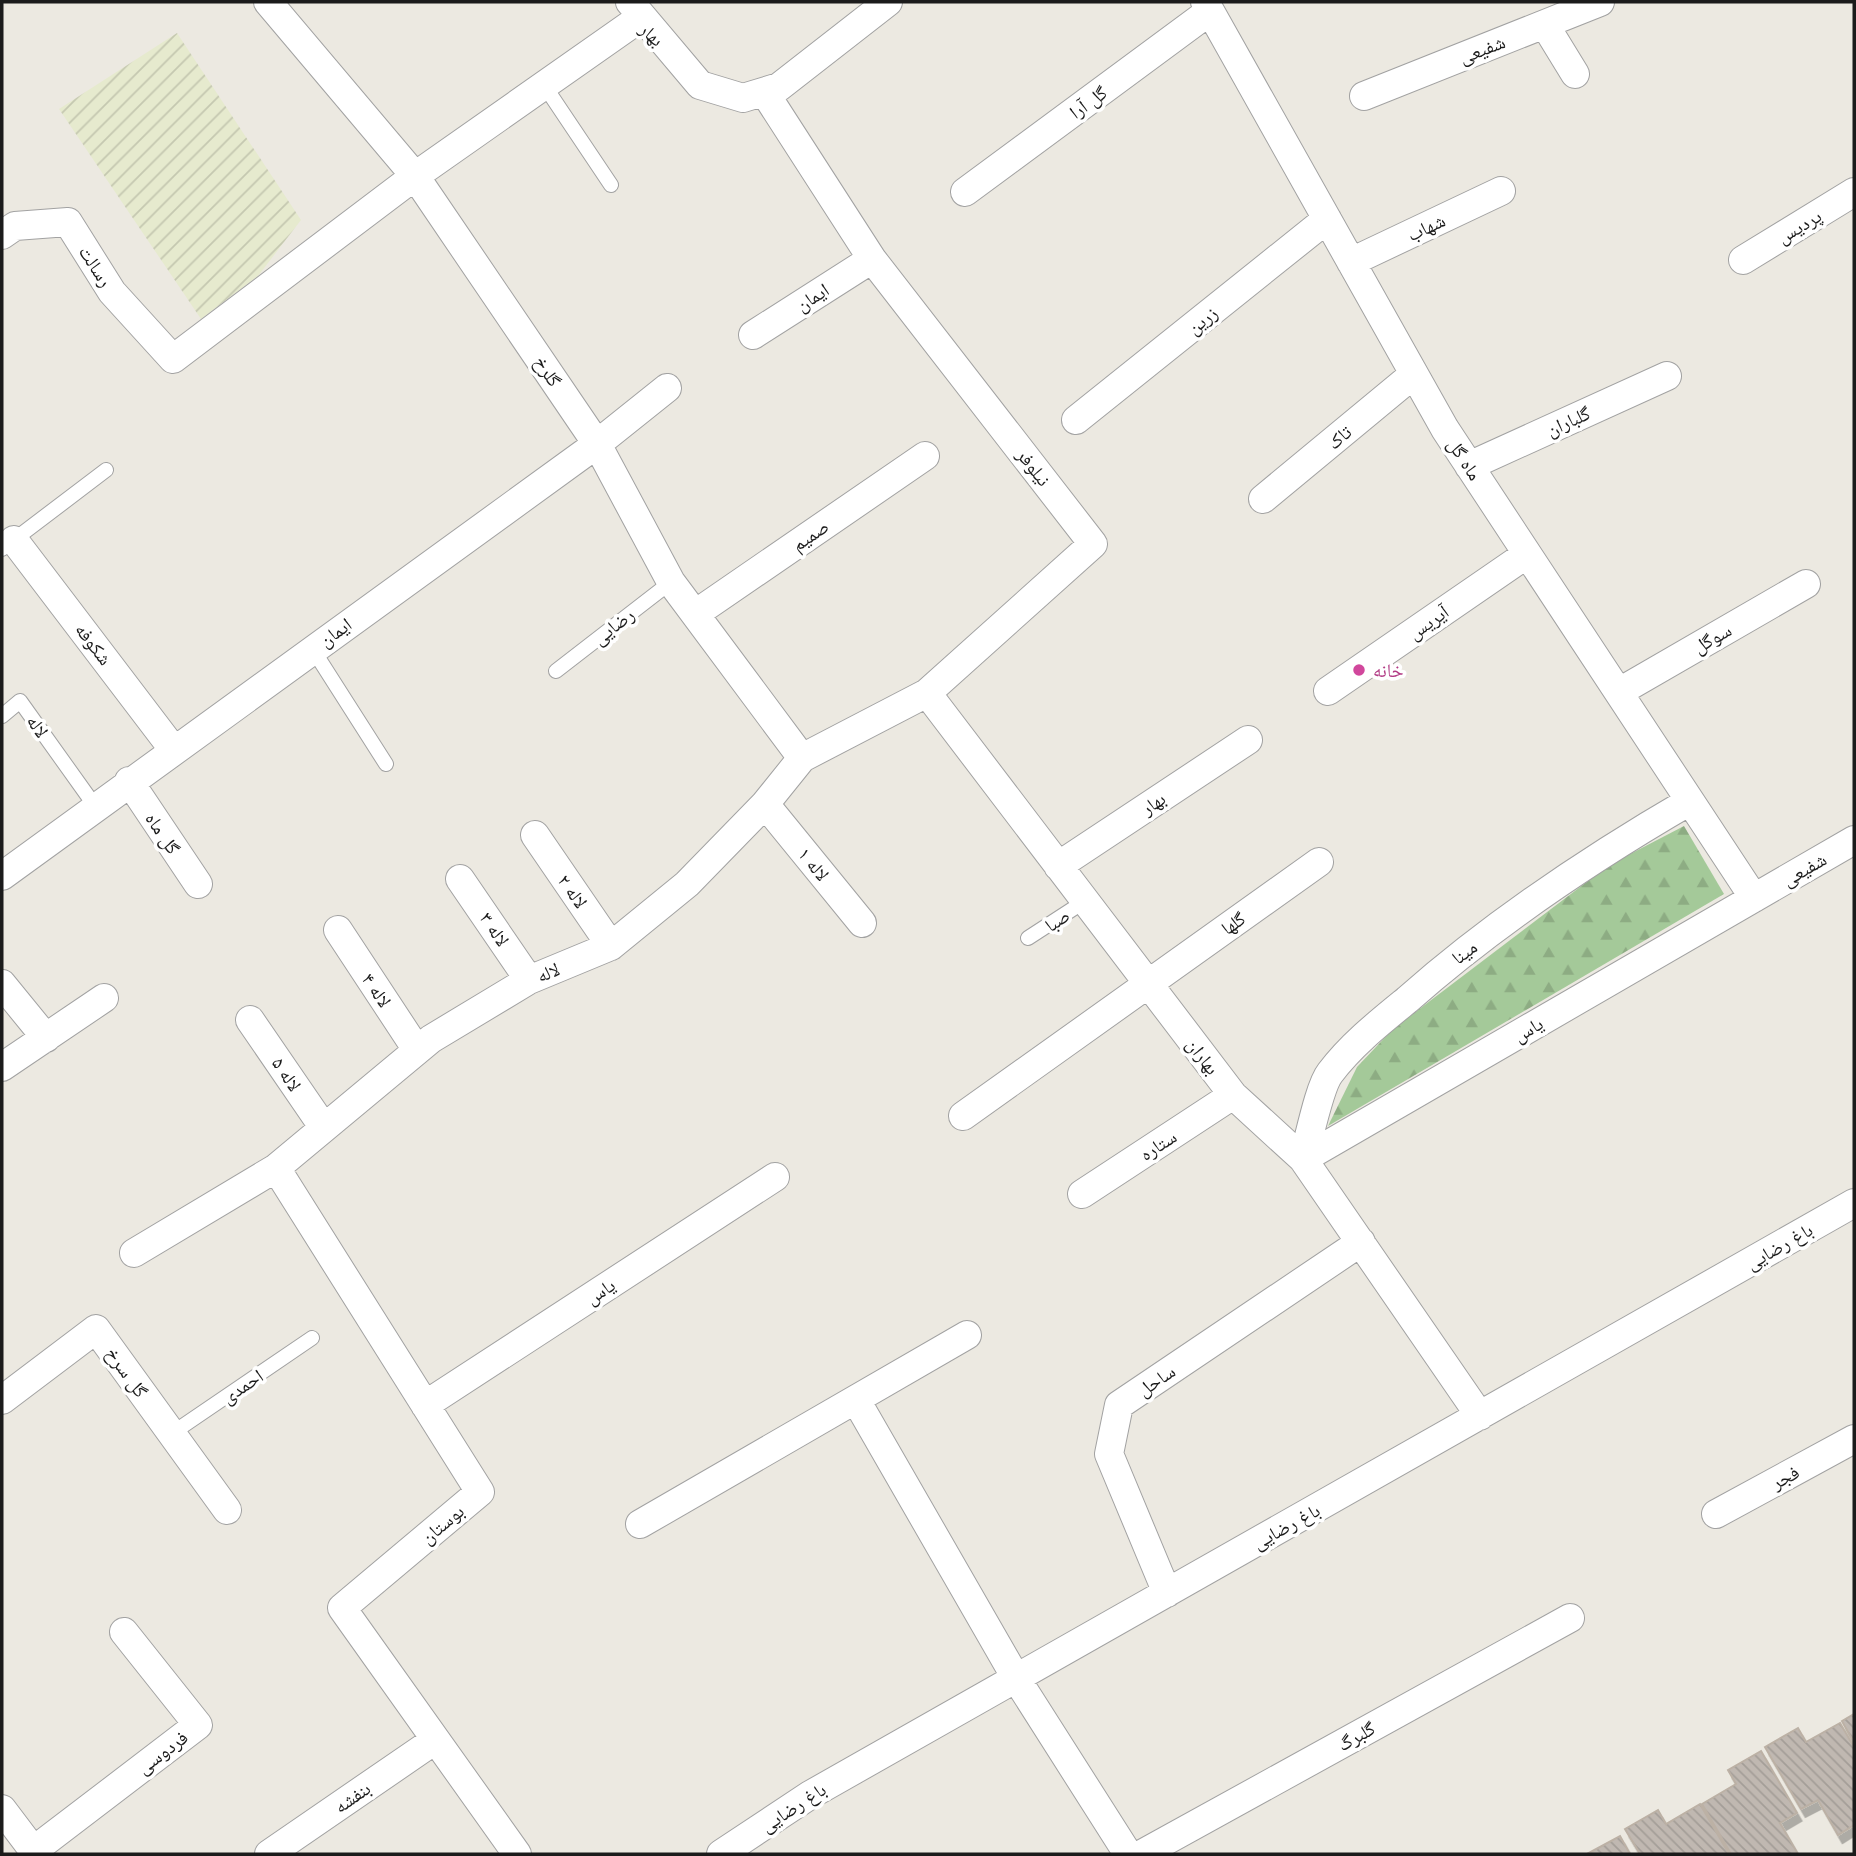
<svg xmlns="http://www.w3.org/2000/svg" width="1856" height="1856" font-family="Inter,'Noto Naskh Arabic',sans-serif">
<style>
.farmland{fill:url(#farmland-furrows)}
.forest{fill:url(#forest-firs)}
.building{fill:url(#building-back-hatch);stroke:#bcb1a5;stroke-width:2;filter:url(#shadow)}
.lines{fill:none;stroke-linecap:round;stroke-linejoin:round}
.lane-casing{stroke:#a2a2a2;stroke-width:16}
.street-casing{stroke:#a2a2a2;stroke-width:30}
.lane{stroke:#fff;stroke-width:14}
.street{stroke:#fff;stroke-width:28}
.hotel-dot{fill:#d1479c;stroke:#fff;stroke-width:2.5}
.labels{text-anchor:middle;stroke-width:7;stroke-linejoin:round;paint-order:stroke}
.street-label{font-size:19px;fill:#1b1b1b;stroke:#fff}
.hotel-label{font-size:19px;fill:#b23c85;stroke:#fff;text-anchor:start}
</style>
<defs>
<pattern id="farmland-furrows" width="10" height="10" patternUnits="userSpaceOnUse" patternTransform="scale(1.75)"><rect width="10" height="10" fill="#e6eace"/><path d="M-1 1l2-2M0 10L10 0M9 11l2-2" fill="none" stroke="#c5c8b0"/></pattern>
<pattern id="forest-firs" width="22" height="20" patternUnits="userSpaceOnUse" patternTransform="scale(1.75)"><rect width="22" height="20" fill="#a4c999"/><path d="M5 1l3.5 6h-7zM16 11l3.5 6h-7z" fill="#8dac83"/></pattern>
<pattern id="building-back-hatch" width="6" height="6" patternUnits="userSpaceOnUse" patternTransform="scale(1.75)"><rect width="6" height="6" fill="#c0b8b1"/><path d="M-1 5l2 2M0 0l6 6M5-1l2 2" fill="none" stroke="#a49e98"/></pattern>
<filter id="shadow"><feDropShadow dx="4.5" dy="8" stdDeviation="0" flood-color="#0004"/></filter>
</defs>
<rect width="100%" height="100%" fill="#ece9e1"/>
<path class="farmland" d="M177,33L301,220L258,276L201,319L59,109Z"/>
<path class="forest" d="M1684,826L1724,894L1328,1126L1357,1067L1393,1029L1609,865Z"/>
<path class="building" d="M1854,1714V1743L1842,1721Z
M1840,1723L1854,1747V1825L1838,1835L1818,1800L1801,1809L1765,1747L1798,1728L1806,1742Z
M1761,1751L1797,1813L1780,1823L1798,1854H1731L1702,1804L1736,1784L1728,1770Z
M1700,1804L1729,1854H1640L1625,1829L1658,1810L1666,1824Z
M1620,1836L1630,1854H1587Z"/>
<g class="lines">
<g class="lane-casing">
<path id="lane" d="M544,85L611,185
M2,549L106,470
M312,648L386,764
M556,671L671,582
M2,716L20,701L95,806
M1028,938L1085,901
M171,1434L312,1338"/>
</g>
<g class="street-casing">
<path id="street" d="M268,2L415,176L597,444L671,582L802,758
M630,2L700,85L743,98L779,87L888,2
M1205,2L1445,429L1754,898
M1545,25L1575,74
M1364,96L1600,2
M965,192L1210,11
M2,235L15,226L68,222L112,292L173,359L415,176L640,18
M1743,260L1854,192
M1351,262L1501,191
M753,335L872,259
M1076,420L1327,219
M1469,466L1667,376
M1263,499L1414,374
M14,540L173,749
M695,614L925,456
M1328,691L1527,554
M1619,692L1806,584
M927,693L1233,1095L1303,1159L1480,1416
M129,781L198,884
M765,804L862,923
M535,835L611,946
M1058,866L1248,740
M2,876L597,444L667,388
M460,879L529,980
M338,930L417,1050
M2,984L46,1038
M250,1020L324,1128
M2,1067L104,998
M963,1116L1319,862
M1303,1159L1854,840
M1303,1159C1309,1140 1319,1087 1330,1073C1351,1045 1380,1022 1407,1000C1494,923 1590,859 1690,801
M276,1168L480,1492L342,1608L517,1854
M1082,1194L1233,1095
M134,1253L276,1168L431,1039L529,980L611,946L687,884L765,804L802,758L927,693L1093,544L872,259L765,93
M2,1400L96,1329L227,1510
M856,1400L1016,1678L1128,1854
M425,1405L775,1177
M1716,1514L1854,1439
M640,1524L967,1335
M1167,1593L1109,1454L1119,1405L1361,1242
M2,1809L36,1854
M33,1851L198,1725L124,1632
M269,1854L435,1740
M721,1854L810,1795L1854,1203
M1142,1854L1570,1618"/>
</g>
<use href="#lane" class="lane"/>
<use href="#street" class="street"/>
</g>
<circle class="hotel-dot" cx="1359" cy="670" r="7"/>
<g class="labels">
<g class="street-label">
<text transform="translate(652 34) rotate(43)" y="7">بهار</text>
<text transform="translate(1482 49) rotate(-21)" y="7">شفیعی</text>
<text transform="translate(1088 102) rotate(-36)" y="7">گل آرا</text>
<text transform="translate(1799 226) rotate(-31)" y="7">پردیس</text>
<text transform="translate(1426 227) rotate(-25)" y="7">شهاب</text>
<text transform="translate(96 266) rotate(57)" y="7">رسالت</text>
<text transform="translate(812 297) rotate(-33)" y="7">ایمان</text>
<text transform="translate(1202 320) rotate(-39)" y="7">زرین</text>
<text transform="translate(548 371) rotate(56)" y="7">گلرخ</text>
<text transform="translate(1568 421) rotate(-24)" y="7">گلباران</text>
<text transform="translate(1339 437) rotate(-40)" y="7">تاک</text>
<text transform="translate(1465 459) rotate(57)" y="7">ماه گل</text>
<text transform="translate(1034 467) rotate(52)" y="7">نیلوفر</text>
<text transform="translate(810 535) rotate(-34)" y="7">صمیم</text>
<text transform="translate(1428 622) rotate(-35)" y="7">آیریس</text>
<text transform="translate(613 626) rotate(-38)" y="7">رضایی</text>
<text transform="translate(335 632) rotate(-36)" y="7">ایمان</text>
<text transform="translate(1712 638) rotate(-30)" y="7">سوگل</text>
<text transform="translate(94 644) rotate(53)" y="7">شکوفه</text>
<text transform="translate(38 726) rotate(55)" y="7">لاله</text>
<text transform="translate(1153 803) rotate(-34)" y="7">بهار</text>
<text transform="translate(163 833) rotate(56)" y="7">گل ماه</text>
<text transform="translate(814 864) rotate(51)" y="7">لاله ۱</text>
<text transform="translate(1804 869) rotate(-30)" y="7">شفیعی</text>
<text transform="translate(573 891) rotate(55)" y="7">لاله ۲</text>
<text transform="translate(1057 920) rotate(-34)" y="7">صبا</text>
<text transform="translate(1233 923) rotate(-35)" y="7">گلها</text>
<text transform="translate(495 929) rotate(56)" y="7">لاله ۳</text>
<text transform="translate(1464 952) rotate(-37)" y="7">مینا</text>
<text transform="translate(548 972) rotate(-22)" y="7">لاله</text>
<text transform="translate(377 990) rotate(56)" y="7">لاله ۴</text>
<text transform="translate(1528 1029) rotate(-30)" y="7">یاس</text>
<text transform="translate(1203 1056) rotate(53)" y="7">بهاران</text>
<text transform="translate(287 1074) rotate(56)" y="7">لاله ۵</text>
<text transform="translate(1158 1145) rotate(-33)" y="7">ستاره</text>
<text transform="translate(1779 1246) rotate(-30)" y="7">باغ رضایی</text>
<text transform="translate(600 1291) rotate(-33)" y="7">یاس</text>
<text transform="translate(127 1372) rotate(54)" y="7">گل سرخ</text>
<text transform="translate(1156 1380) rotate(-34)" y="7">ساحل</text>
<text transform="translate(242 1386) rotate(-34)" y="7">احمدی</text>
<text transform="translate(1785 1477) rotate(-28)" y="7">فجر</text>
<text transform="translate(442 1524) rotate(-40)" y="7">بوستان</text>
<text transform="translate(1286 1526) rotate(-29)" y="7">باغ رضایی</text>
<text transform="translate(1356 1736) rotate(-29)" y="7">گلبرگ</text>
<text transform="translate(162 1752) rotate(-37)" y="7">فردوسی</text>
<text transform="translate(352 1797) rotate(-35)" y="7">بنفشه</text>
<text transform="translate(793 1807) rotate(-33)" y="7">باغ رضایی</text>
</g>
<g class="hotel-label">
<text x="1373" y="677">خانه</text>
</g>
</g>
<rect width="1856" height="1856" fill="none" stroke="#1b1b1b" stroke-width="7"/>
</svg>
